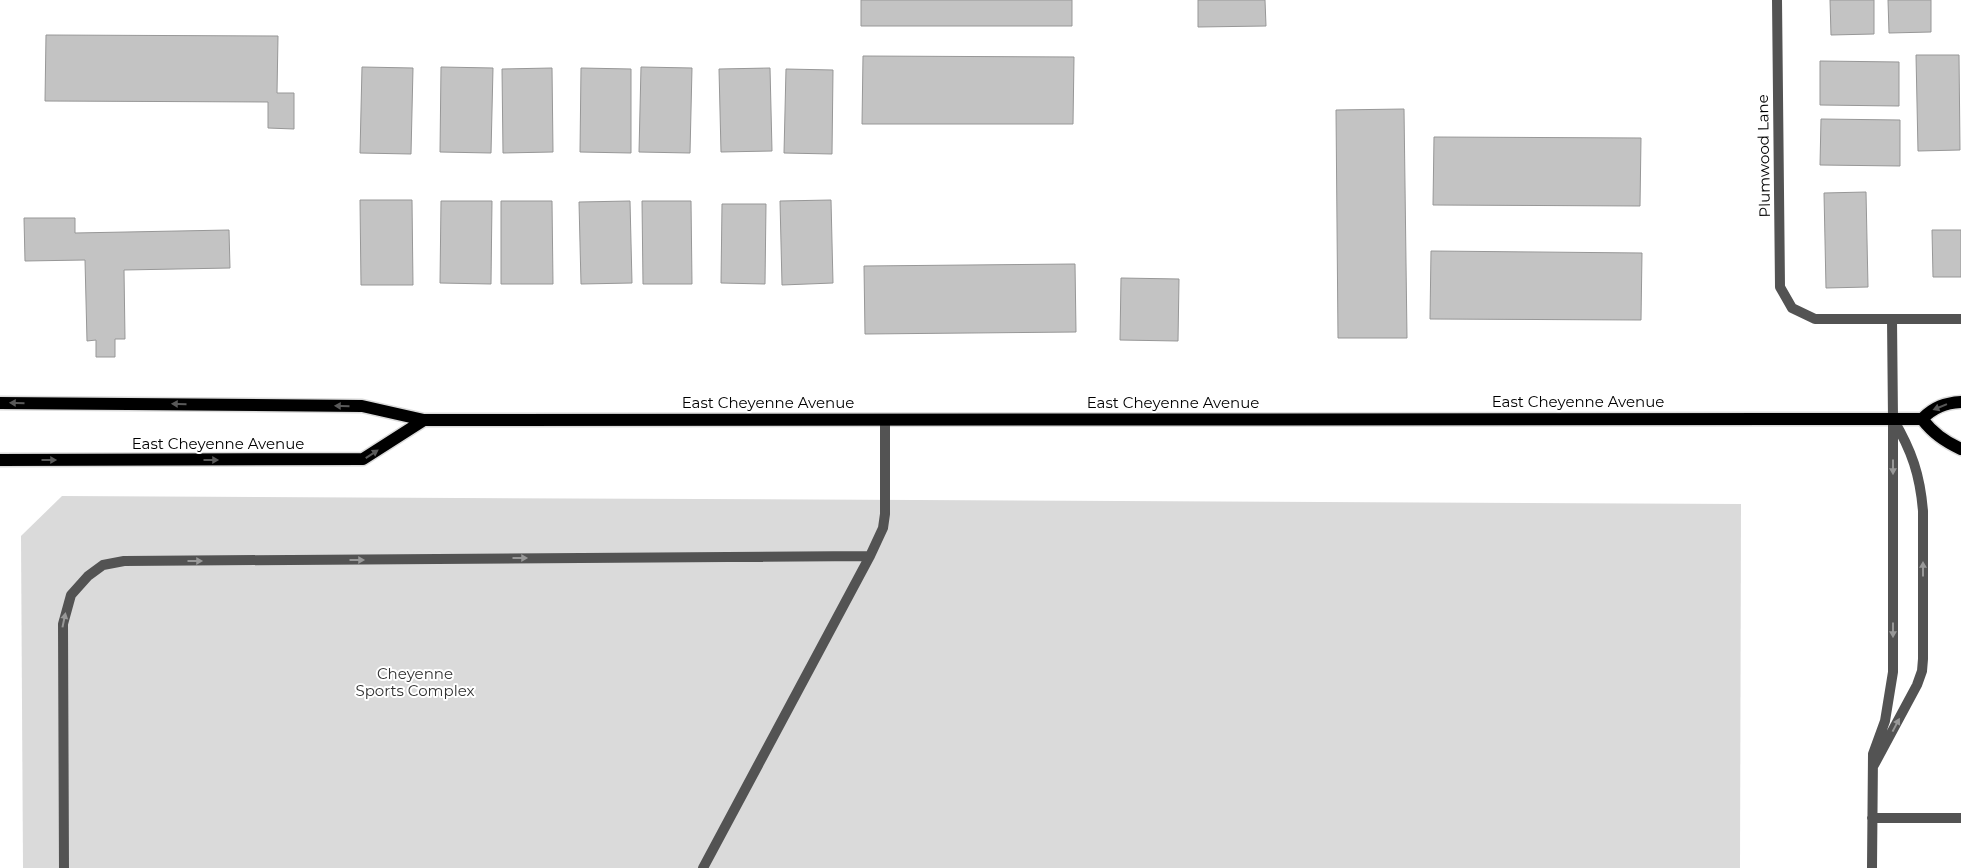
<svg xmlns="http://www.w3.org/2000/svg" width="1961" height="868" font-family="Montserrat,sans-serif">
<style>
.green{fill:#dadada}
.building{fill:#c3c3c3;stroke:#979797}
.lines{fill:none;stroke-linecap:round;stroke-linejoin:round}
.primary-casing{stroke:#dbdbdb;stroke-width:15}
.service{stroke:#535353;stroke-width:10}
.minor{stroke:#535353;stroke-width:10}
.primary{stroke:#000;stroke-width:12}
.oneway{fill:#595959}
.oneway2{fill:#989898}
.labels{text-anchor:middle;stroke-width:4;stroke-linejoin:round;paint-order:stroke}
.street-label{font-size:15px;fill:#000;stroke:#fff}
.park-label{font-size:15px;fill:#313131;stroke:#fff}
</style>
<rect width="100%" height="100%" fill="#fff"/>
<path class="green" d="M62,496L1741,504L1740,868H23L21,536Z"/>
<path class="building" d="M861,0H1072V26H861Z
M1198,0H1265L1266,26L1198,27Z
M1830,0H1874V34L1831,35Z
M1888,0H1931V32L1889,33Z
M46,35L278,36L277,93H294V129L268,128V102L45,101Z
M1916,55H1959L1960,150L1918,151Z
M863,56L1074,57L1073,124H862Z
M1820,61L1899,62V106L1820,105Z
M362,67L413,68L411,154L360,153Z
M441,67L493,68L491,153L440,152Z
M641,67L692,68L690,153L639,152Z
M552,68L553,152L503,153L502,69Z
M581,68L631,69V153L580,152Z
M770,68L772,151L721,152L719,69Z
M786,69L833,70L832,154L784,153Z
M1404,109L1407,338H1338L1336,110Z
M1821,119L1900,120V166L1820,165Z
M1434,137L1641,138L1640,206L1433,205Z
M1866,192L1868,287L1826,288L1824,193Z
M360,200H412L413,285H361Z
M831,200L833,283L782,285L780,201Z
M441,201H492L491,284L440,283Z
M501,201H552L553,284H501Z
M630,201L632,283L581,284L579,202Z
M642,201H691L692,284H643Z
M722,204H766L765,284L721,283Z
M24,218H75V233L229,230L230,268L124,270L125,339H115V357H96V340L87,341L85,260L25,261Z
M1932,230H1961V277H1933Z
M1431,251L1642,253L1641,320L1430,319Z
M1075,264L1076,332L865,334L864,266Z
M1121,278L1179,279L1178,341L1120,340Z"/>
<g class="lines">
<g class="primary-casing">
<path id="primary" d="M0,403L362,406L424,420L1922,419C1934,407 1945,403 1961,402
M1922,419C1933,433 1944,441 1961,449
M0,460L363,459L424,420"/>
</g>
<path class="service" d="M1874,765L1917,685L1922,671L1923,659V511C1920,475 1912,451 1893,419
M1872,818H1961
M64,868L63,624L71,595L88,576L103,565L124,561L870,556
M703,868L870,556L883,528L885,514V419
M1872,868L1873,754L1885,721L1893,672V419"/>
<path class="minor" d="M1777,0L1780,287L1792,308L1815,319H1961
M1892,319L1893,419"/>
<use href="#primary" class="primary"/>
</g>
<defs><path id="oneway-solid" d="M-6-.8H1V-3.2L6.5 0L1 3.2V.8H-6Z" transform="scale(1.25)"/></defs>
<g class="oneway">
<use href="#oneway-solid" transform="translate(17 403) rotate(-179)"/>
<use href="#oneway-solid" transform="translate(179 404) rotate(-179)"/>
<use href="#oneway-solid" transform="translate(342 406) rotate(-179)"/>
<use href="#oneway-solid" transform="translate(1940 407) rotate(158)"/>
<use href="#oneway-solid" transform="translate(372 454) rotate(-33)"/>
<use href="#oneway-solid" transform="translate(49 460)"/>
<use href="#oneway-solid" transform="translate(211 460)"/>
</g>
<g class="oneway2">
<use href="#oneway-solid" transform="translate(1893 467) rotate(90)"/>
<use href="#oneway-solid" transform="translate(520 558)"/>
<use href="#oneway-solid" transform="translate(357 560)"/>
<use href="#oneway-solid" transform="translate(195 561)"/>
<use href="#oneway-solid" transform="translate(1923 569) rotate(-90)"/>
<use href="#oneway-solid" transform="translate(64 620) rotate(-78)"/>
<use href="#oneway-solid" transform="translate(1893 630) rotate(90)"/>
<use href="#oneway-solid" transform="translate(1896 725) rotate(-62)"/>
</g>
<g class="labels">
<g class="street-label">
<text transform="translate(1764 156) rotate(-91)" y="5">Plumwood Lane</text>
<text x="1578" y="407">East Cheyenne Avenue</text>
<text x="768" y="408">East Cheyenne Avenue</text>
<text x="1173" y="408">East Cheyenne Avenue</text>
<text x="218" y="449">East Cheyenne Avenue</text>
</g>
<g class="park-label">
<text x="415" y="679">Cheyenne<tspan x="415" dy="17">Sports Complex</tspan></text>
</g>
</g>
</svg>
